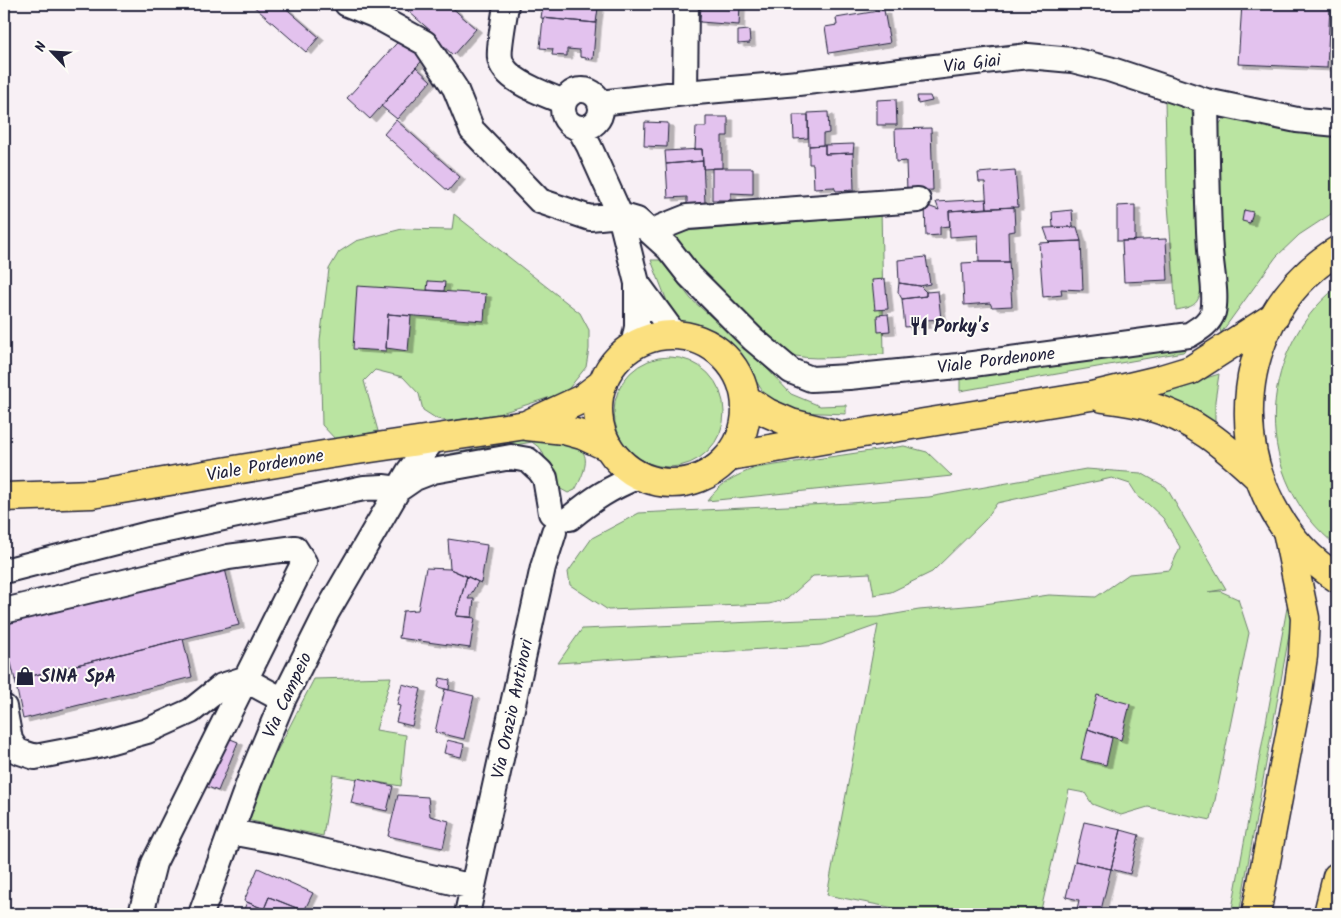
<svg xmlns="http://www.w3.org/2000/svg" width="1341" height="918" font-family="Kalam,sans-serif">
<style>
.green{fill:#bae4a1;stroke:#6e836e}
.building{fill:#e3c2ee;stroke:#22223b;filter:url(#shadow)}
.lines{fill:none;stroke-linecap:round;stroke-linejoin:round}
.minor-casing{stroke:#22223b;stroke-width:28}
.major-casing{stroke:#22223b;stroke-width:31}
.highway-casing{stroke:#22223b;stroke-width:31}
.minor{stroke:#fdfcf7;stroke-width:24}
.major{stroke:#fbe080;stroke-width:28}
.highway{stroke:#fbe080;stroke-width:28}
.labels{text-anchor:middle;stroke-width:4;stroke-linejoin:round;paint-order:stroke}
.street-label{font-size:18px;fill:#22223b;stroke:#fdfcf7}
.poi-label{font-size:18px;font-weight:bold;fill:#22223b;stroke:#fdfcf7;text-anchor:start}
</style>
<defs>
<filter id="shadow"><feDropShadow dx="5.5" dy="3" stdDeviation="0" flood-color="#0004"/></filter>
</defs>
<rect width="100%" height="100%" fill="#f8f0f5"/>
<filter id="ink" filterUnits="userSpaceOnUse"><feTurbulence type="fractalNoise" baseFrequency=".02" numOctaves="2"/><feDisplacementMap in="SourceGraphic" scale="10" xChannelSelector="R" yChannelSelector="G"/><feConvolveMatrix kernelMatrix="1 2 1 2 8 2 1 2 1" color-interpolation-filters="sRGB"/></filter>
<g filter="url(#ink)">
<path class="green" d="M1165,100L1192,108L1201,287C1199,306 1192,307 1176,310L1167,191Z
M1225,117L1337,135V210L1299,235L1276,257L1221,333L1218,321L1222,266L1217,138L1218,126Z
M881,209L884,354C860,355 819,361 796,356C789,355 783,347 778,343C738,311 703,273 672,232L803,222V215Z
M454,214L580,313L589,330V349L586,367L566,392L498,414L448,421L437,419L423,410L419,394L403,377L375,370L364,381L378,431L337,441L322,425L320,340L329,269L339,252L356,241L402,229L452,230Z
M651,260H660L691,299L753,354L791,394L820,406L846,405V414L797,412L767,398L747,367L730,344L708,331L694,328L680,320L670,309Z
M1337,287V546C1253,481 1254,354 1337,287Z
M1197,340L1183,352L960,391V379Z
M614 412a55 55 0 1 1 110 0a55 55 0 1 1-110 0Z
M1219,374L1215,401V428L1156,394Z
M533,438C572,443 602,442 575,490L568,493L559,488L541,449L532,442L439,459V456Z
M904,446L927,452L952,476L707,501C722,482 733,477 755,468Z
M1086,469L1141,473L1166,487L1226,589L1208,592L1220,591L1238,599L1249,633L1211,820L1148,807L1121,815L1092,804L1085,793L1069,790L1040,914H925L827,895L878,625L821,645L558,663L582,629L878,617L919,610L977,605L1049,595L1096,597L1129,574L1170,570L1180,547L1163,518L1148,504L1139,498L1130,484L1112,478L997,503L986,519L932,572L891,592L874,595L870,573L813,576L787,599L769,604L608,610L570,585L568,572L592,538L639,513L851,503L929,497Z
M1289,597L1291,624L1239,914H1231Z
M391,677L376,730L406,735L401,786L333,775L323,836L242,819L314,679Z"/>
<path class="building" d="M251,4H281L319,37L306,52Z
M400,4H448L476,29L453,55L430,34L432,32Z
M543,4L598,8L596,23L541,18Z
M701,4H740L739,25L700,22Z
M1242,4H1337V6H1330L1327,68L1238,64Z
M884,10L890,43L829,53L825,27L837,25L836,18Z
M543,18L596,23L593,59L580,57V50L567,49V56L552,55L553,49L540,48Z
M749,30L750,43L738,44V31Z
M404,35L427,55L370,119L347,98Z
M416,67L431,81L397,119L381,106Z
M917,96H930L932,101L918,104Z
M896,99L897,125H877V100Z
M828,112L829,133L823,134V145L809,146L808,113Z
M793,115H808V138L794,139Z
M706,117H728V136H722V168L703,169L702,149H695L696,127H706Z
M396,120L460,177L448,191L384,134Z
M645,122L668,123L667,147L644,146Z
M931,128L933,190L907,191L906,161L896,162L895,129Z
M854,144L853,153L825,154V145Z
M825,145V154L853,153L854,190L836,191L834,187L814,188L813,164H809V146Z
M702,149L703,161L666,164L665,151Z
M703,161L705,203L687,205V197L668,198L666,164Z
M712,168H753V194L731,193V200H712Z
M1015,170L1018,207L987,208L985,182H979L978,173Z
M986,199L987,208L949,211L950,226L940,227V235L926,236L925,205L939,210L936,202Z
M1135,205V241H1117V206Z
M1014,207L1015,231L1008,232L1009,262H979L978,235L950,237L949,211Z
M1072,210L1073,227H1053L1052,212Z
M1244,210L1253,212L1250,223L1242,221Z
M1073,227H1077L1081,241L1049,242L1044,228Z
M1166,239L1168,280L1124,282L1122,241Z
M1081,241L1083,290L1061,289L1062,295L1043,297L1039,243Z
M926,257L930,284L920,286L899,283L898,260Z
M979,262H1009L1012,306L992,307L990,303L964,305L962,263Z
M885,279L888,309L875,310L872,280Z
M428,281L445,282L444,291L427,290Z
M899,283L920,286L926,292V296L902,299L898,292Z
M357,286L486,294L484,321L388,314L386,351L353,349Z
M938,291L941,319L925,320L926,325L905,327L902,299L926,296V292Z
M388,314L411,316L408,351L386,348Z
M888,314L890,331L878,332L877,315Z
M448,539L487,545L481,583L450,569Z
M224,565L239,625L15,680L4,632V619Z
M426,568L450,569L467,576L456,616L475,618L470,648L399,638L403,611L418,610Z
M467,576L478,582L468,599H474L472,617L456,616Z
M183,639L192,677L23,719L15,680Z
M440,678L450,680L449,690L438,687Z
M402,684L421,689L412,726L396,722L400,706L397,705Z
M445,689L474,696L464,739L435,732Z
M1097,695L1130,704L1121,740L1088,729Z
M1088,729L1112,738L1106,765L1081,759Z
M218,734L238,742L218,791L198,783Z
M447,740L464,744L461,757L444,753Z
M357,778L393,786L387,811L351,803Z
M398,795L428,797L430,816L449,821L443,848L388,836Z
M1084,822L1121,830L1111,869L1075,861Z
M1121,830L1139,835L1130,874L1111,869Z
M1075,861L1111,869L1100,914H1076L1079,900L1066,897Z
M258,868L313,893L304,911L269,897L264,909L244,901Z
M269,897L304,911L303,914H242L247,902L264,909Z"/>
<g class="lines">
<g class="minor-casing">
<path id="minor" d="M347,4L374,15L425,43L455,88L472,130L540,201L590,218L620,215L637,220L668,248L689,275L753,339L791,371L811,379L849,377L958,366L1189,335C1199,329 1209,324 1213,312C1217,296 1211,267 1210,250C1207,201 1207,151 1206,101
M506,4C505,16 498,48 500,58C503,81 545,94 564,102
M563 109a19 19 0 1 1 38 0a19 19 0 1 1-38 0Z
M685,93L686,4
M600,103L685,93L798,83L1028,56L1072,60L1109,69L1206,101L1297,120L1337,124
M579,128L589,146L620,215L637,283
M654,235L662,227L687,217L918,200
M633,346L637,327V283L675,335
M570,518C594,498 610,488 639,476
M4,571L148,534L321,497L364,488L383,487L399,489L415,478L433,471L511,457L528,460L540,471L545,478L551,513
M4,611L228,557L295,548L304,562L154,863L141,914
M4,707L10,740L17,751L35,757L98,745L147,731L191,711L222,686L244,679L283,700
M231,832L279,841L473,887
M201,914L252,774L283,700L327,612L409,471L433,440
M467,914L543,567L554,532"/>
</g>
<g class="major-casing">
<path id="major" d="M1337,251C1218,325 1221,502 1337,578
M598 409a74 74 0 1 1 148 0a74 74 0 1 1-148 0Z
M1103,398C1117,400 1133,402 1148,406C1193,418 1226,447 1259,478
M746,399L768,413L791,423L835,434
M527,426L564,430L582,435L608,447
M730,456L844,436L1091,396L1158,380L1191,370L1275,316
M4,497L92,494L330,454L526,425L582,399L603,383"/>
</g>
<g class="highway-casing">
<path id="highway" d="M1256,914L1297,698L1303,656L1305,618L1287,531
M1328,914L1337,877"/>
</g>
<use href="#minor" class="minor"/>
<use href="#major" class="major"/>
<use href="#highway" class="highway"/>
</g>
</g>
<defs>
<g id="restaurant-bare" transform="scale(1.5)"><path d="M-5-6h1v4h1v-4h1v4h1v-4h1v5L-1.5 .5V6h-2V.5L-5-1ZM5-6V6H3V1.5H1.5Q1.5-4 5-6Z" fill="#22223b" stroke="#fdfcf7" stroke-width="2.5" paint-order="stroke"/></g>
<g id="shop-bare" transform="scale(1.5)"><path d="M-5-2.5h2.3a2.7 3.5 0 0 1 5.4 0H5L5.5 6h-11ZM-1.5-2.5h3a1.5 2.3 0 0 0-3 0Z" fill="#22223b" stroke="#fdfcf7" stroke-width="2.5" paint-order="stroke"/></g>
</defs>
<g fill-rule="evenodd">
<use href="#restaurant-bare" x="919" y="326"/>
<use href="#shop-bare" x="25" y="676"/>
</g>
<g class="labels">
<g class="street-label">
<text transform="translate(972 63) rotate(-7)" y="6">Via Giai</text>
<text transform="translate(996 360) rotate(-7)" y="6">Viale Pordenone</text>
<text transform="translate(265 465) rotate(-10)" y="6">Viale Pordenone</text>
<text transform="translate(287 695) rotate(-65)" y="6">Via Campeio</text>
<text transform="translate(512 709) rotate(-78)" y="6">Via Orazio Antinori</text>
</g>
<g class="poi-label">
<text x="934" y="332">Porky's</text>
<text x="40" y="682">SINA SpA</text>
</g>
</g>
<rect width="1341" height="918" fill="none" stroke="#fdfcf7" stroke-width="20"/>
<rect x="10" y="10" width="1321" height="898" fill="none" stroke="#22223b" stroke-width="2" filter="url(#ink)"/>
<g transform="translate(52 52) rotate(295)" stroke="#fdfcf7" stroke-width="4" paint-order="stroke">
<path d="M0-4L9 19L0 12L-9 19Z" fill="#22223b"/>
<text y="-8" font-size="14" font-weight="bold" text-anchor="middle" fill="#22223b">N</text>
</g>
</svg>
